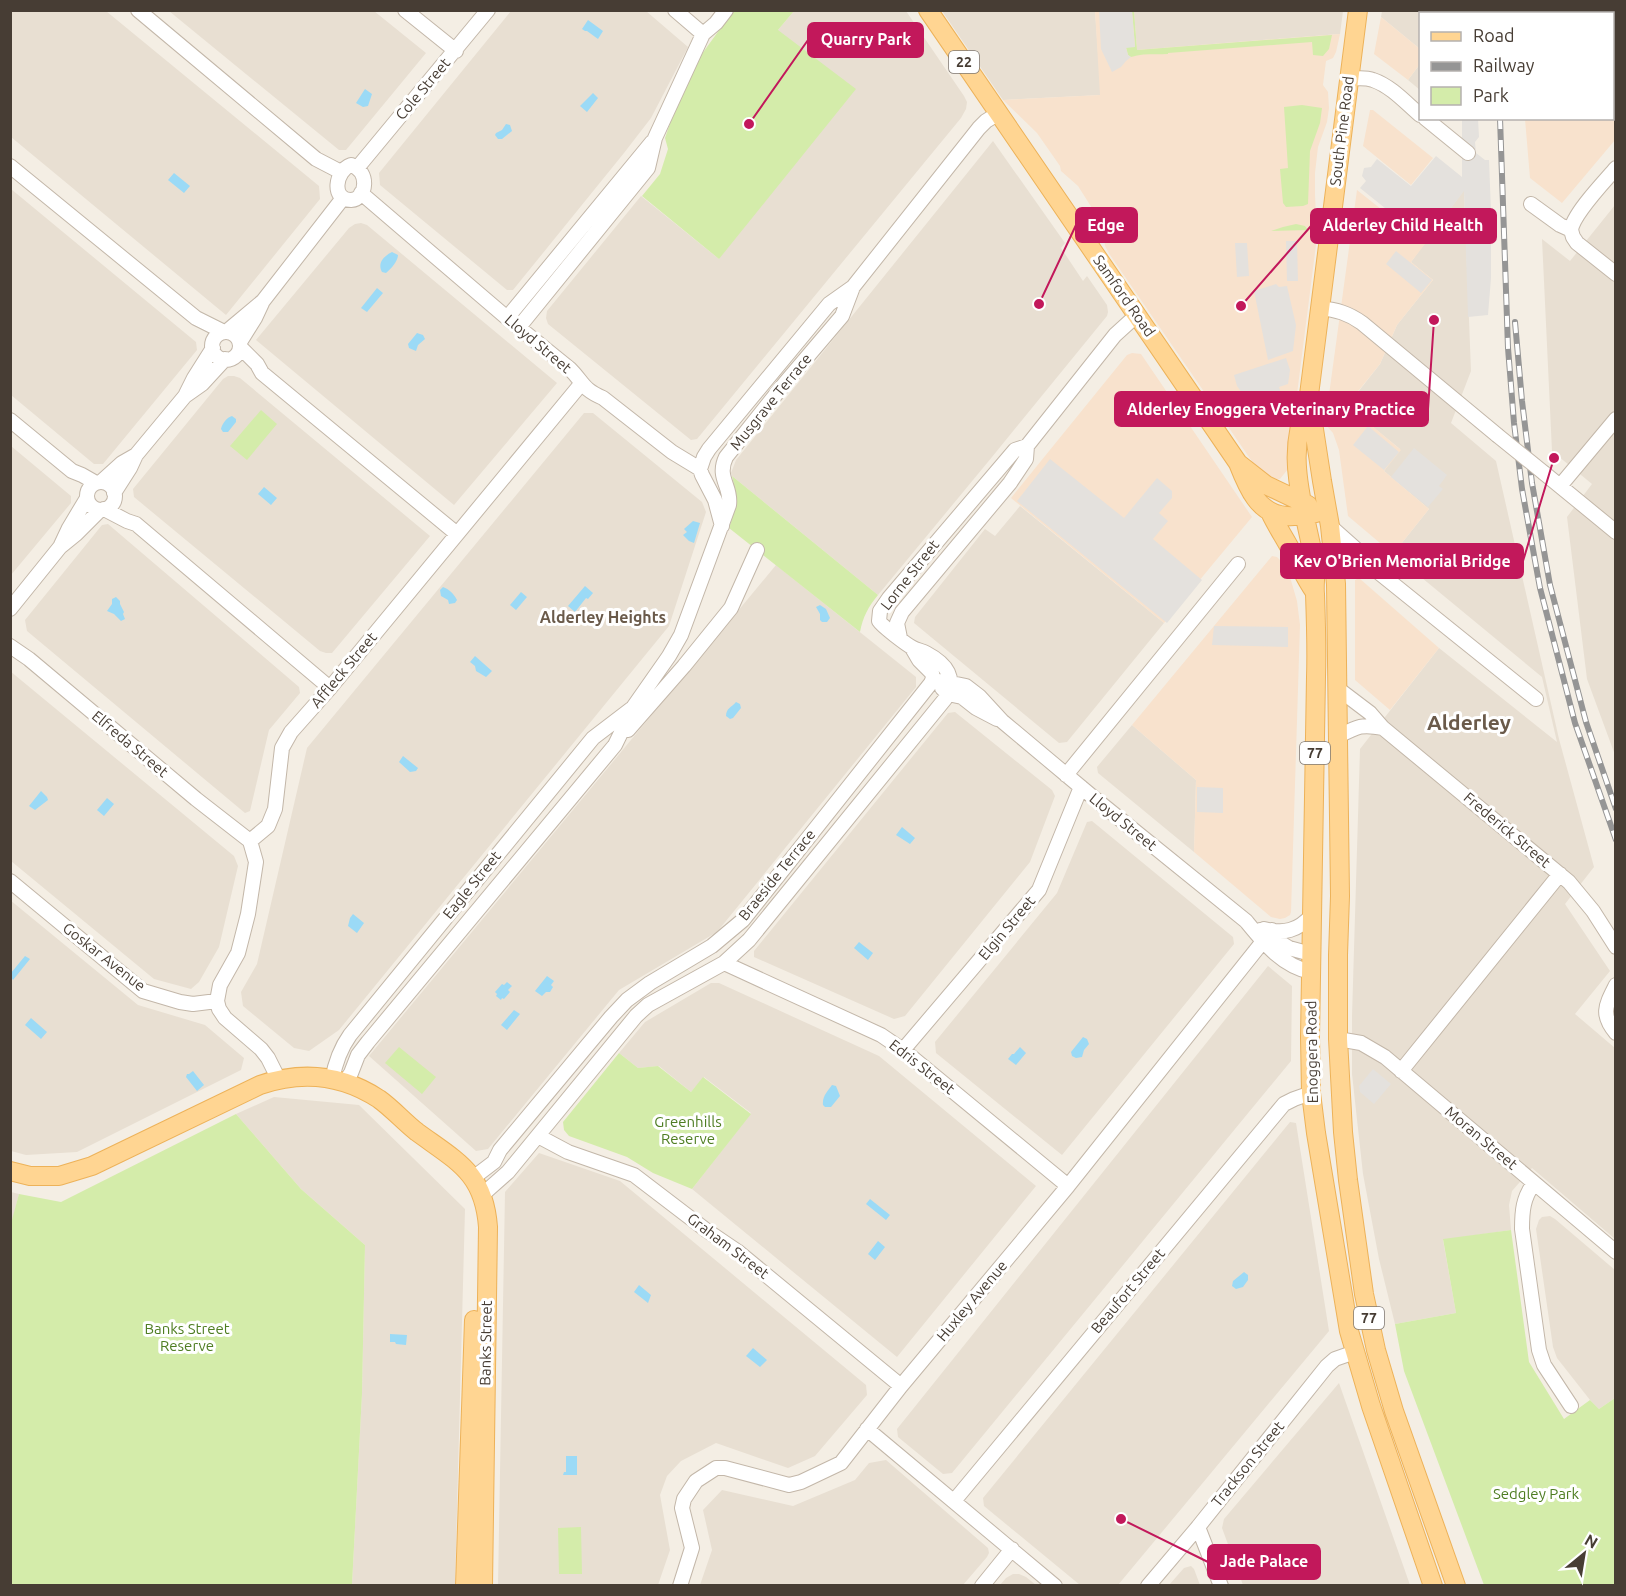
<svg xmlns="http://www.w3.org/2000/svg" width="1626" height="1596" font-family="Ubuntu,sans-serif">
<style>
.residential{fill:#e8dfd2}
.commercial{fill:#f8e2cd}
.green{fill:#d4ecaa}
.parking{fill:#e4e1dd}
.water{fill:#9bdaf6}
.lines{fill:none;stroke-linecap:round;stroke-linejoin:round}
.minor-casing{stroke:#c3b7a9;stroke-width:16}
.major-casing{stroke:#edb259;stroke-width:20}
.minor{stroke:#fff;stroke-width:14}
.major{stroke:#ffd592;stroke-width:18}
.rail-casing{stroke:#959595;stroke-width:6}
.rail{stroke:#fff;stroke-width:4;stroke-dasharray:11;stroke-linecap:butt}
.minor-bridge-casing{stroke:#c3b7a9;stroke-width:16;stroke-linecap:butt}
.minor-bridge{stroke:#fff;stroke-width:14}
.labels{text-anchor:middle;stroke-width:6;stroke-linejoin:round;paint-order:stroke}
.shield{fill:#fff;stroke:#7e7771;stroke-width:1.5}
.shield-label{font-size:14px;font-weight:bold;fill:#473d34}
.street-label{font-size:15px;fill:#473d34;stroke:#fff}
.park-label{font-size:15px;fill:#4e7d22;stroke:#fff}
.neighbourhood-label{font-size:16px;font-weight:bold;fill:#6a5a4a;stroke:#fff}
.district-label{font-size:21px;font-weight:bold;fill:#6a5a4a;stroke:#fff}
.leader{fill:none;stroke:#c2185b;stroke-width:2}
.callout-dot{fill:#c2185b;stroke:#fff;stroke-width:2}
.callout{fill:#c2185b;stroke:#c2185b;stroke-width:2}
.callout-label{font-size:16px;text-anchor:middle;font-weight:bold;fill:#fff}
</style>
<rect width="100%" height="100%" fill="#f4eee4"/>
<path class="residential" d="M10,11H106L319,186L320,199L226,315L11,137Z
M169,11H374L426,53L346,150H339Z
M511,11H646L688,47L651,118L624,153L513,290H507L380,185L379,173Z
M794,11H906L964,96L967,102L966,109L961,118L697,439L691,440L548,324L546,318L547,311L641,196L719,259L778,30Z
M942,11H1095L1101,95L1003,100Z
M1134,11H1343L1340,34L1137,50Z
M1382,11L1459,10V13L1420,14V49L1381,17Z
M1420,64V90L1408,80Z
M993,141L1065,243L1061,248L1083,281L1087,276L1107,305L1108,312L1107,316L992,457L878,595L732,476L731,473L736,460Z
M11,189L196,342L197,350L103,464H94L11,395Z
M1464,190L1471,371L1451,423L1496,461L1559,739L1594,867L1565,904L1610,971L1575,1014L1615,1048V1239L1532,1168L1512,1191L1509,1205L1511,1230L1443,1240L1456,1313L1395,1324L1379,1259L1363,1174L1352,1074V1016L1360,749L1439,648L1557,742L1542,677L1393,554L1429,509L1384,471L1400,449L1347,406L1380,364L1397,325L1433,280L1411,262Z
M1615,205V755L1587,679L1567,517L1592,484L1552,451L1542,239L1570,261Z
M361,223L367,225L557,383L454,505L256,340L349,228L355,224Z
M228,376H234L240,378L430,536L332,653H326L320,651L134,497L133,489L223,379Z
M584,413H593L702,502L706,512L669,626L339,1030L309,1051L294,1048L243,1006L241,992L257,964L307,748Z
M11,446L71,496V503L11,575Z
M1020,506L1164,623L1067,742L1059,743L914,623L915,617L985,529L995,536Z
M108,524L299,687L300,693L269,730L250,811L245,813L27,631L25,620L102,525Z
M776,565L916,677V687L717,932L619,990L488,1149L476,1151L369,1056Z
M10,671L234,856L238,866L219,947L199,982L191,989L154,979L11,861Z
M955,712L1052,790L1055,796L1030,862L905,1016L894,1019L754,957V951L948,713Z
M1132,725L1196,780L1194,852L1098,773L1097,767Z
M1092,821L1233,937L1234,944L1062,1155L936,1053L935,1042L1057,893L1087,822Z
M10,900L138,1005L205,1025L244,1058L241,1070L77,1152L26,1155L11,1151Z
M1268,966L1292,986L1291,1061L952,1473L943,1474L898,1437L897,1429Z
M711,983H719L879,1056L1036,1186L897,1357L692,1189L751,1113L704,1077L691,1092L659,1066L638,1068L619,1053L645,1022Z
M274,1097L359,1105L465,1209L455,1585H352L362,1394L365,1245L301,1189L236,1114Z
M1290,1122L1296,1123L1329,1331L1118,1585H1080L984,1506L983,1498Z
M539,1153L620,1181L866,1385L867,1395L815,1456L788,1468L716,1443L681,1461L667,1476L660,1495L670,1550L658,1585L498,1586L505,1192Z
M11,1192L19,1194L11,1227Z
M1550,1216L1555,1219L1615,1270V1398L1599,1409L1590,1400L1557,1358L1553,1347L1536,1229L1539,1220L1542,1217Z
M1339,1383L1410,1585H1243L1222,1528L1224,1519Z
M886,1460L988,1548L989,1553L987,1557L963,1585H700L712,1550L703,1510L722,1490L793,1506L855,1480L869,1463Z
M1191,1566L1194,1569L1200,1585H1169L1184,1568Z
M1013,1574H1019L1026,1577L1036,1585H1000L1006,1578Z"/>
<path class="commercial" d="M1095,11H1134L1137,50L1340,34L1336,52L1333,58L1326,61L1323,85L1328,92L1329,108L1327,122L1318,147L1315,173V195L1317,237L1296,402L1291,459L1288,469L1280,479L1276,480L1259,471L1251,460L1110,255L1105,246L1103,229L1097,216L1078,186L1061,171L1060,166L1037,133L1003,100L1100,95Z
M1515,11H1615V140L1562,203L1530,178L1525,119L1612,118V14H1516Z
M1381,17L1420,49V64L1408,80L1374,54Z
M1370,110H1373L1433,158L1411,185L1363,146Z
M1357,190L1425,244L1411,262L1433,280L1397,325L1380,364L1347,405L1401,450L1384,471L1429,509L1393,554L1348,516L1339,450L1333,433L1325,424Z
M1132,353L1141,354L1252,517L1164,623L1011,498L1127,355Z
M1272,556L1277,557L1281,561L1290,577L1297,601L1300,625L1291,912L1290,915L1285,918L1280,919L1271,917L1194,852L1196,780L1132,725Z
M1359,578L1439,648L1390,710L1355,680V580Z"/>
<path class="green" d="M733,11H794L778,30L856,89L719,259L642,196L660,174L668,149L665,138L675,109L699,58Z
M1132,11H1134L1137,50L1332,35L1329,49L1323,56L1313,55L1312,42L1168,53V54C1156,55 1143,53 1131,57L1128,55L1126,47L1135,46Z
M1302,105L1322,108L1320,123L1310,151L1308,204L1303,206L1286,207L1283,203L1280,169L1288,168L1284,107Z
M1296,224L1305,226L1308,230L1271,231L1283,227Z
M261,410L277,424L247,460L230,446Z
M732,476L878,595C868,607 863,617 860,632L729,528C736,508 737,496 732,476Z
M399,1047L436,1077L422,1094L385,1063Z
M619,1053L638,1068L658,1066L691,1092L703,1077L751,1114L692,1189L653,1173L627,1157L569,1136L564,1130L563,1122Z
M236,1114L301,1189L365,1245L362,1394L352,1585L277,1586L257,1584V1586L11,1585L10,1227L19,1194L61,1202Z
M1511,1230L1529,1362L1564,1419L1590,1400L1599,1409L1615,1398V1585H1484L1404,1371L1395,1324L1456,1313L1443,1239Z
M581,1527L582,1574H559L558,1528Z"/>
<path class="parking" d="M1099,11H1132L1135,47L1126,48L1128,55L1131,57L1126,61L1121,67L1112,72L1101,49Z
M1462,119H1478L1479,137L1475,142L1476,153L1485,160H1489L1491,212V278L1488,315L1468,317L1464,191L1426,241L1360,188L1366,181L1362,176L1364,168L1371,167L1377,159L1411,186L1436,156L1462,177Z
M1286,241H1297L1298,281H1287Z
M1235,243H1247L1249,276L1237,277Z
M1396,251L1432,280L1421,293L1386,264Z
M1276,284L1279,287L1287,286L1296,325L1293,351L1268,360L1254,291Z
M1286,358L1290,370L1288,384L1279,387L1282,397L1252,407L1237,386L1234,375Z
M1368,426L1399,452L1384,470L1353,445Z
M1414,448L1447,475L1439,486L1443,489L1428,507L1391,477Z
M1050,459L1124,518L1157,478L1172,491V498L1159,513L1168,521L1153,539L1202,580L1167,623L1017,501Z
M1214,626L1288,627V647L1212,645Z
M1197,787L1223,788V813L1197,812Z
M1373,1069L1391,1084L1374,1104L1360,1092L1359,1086Z"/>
<path class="water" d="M588,20L603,31L598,39L587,31H585L582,29Z
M365,89L372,94L368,106L363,107L356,103Z
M593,93L598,98L587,112L580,106Z
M506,124L510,125L512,131L502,139H498L495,135L496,133L502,130Z
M174,173L190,186L184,193L168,180Z
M392,252L398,255C398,261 391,269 386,273L382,272C377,263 384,256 392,252Z
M377,288L383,293L367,312L361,308Z
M417,333L423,335L425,339L418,345L416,351L409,348L408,344Z
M232,416L236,419V422L228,432H223L221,429C222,424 227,417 232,416Z
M264,487L277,498L271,505L258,494Z
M693,521L700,523L694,543L689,541L683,535L687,532L684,529Z
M585,586L593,593L588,599L586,598L575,612L568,606Z
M443,587C449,589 454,594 457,600L455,603L449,604L448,600L441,596L440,590Z
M521,592L527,597L516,610L510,605Z
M116,597L120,601V604L124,612L123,614L125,619L121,621L114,614L107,611L112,604V599Z
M820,605L826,609L830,618L827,622H822L820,620V614L816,607Z
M475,656L492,671L486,677L476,671L475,666L470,662Z
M736,702L740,704L741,708L733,718L730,719L726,716C726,708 732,707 736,702Z
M403,756L418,768L416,771L410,772L399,762Z
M41,791L47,797L48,800L35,810L29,806Z
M107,798L114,804L104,816L97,810Z
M902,827L915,838L910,844L896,835Z
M353,914L364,923L357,933L348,926L350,918Z
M859,942L873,953L868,960L854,948Z
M25,956L30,959L13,980L11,977V973Z
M547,976L554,981L551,985L553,987L550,992H546L542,996L535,991Z
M507,982L512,986L508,990L510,992L504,999L502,998L501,1000L496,996L497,994L495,992L502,984L504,985Z
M514,1010L520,1014L507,1030L501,1025Z
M31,1018L47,1032L41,1039L25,1025Z
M1083,1037L1087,1039L1089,1044L1084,1050L1082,1057L1076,1058L1072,1056L1071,1052Z
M1020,1047L1026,1053L1016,1065L1008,1059L1012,1054H1014Z
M193,1071L204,1085L197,1091L186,1077L187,1074H189Z
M832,1085L836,1086L840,1096L831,1107H825L823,1105C822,1096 828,1091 832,1085Z
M870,1199L890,1215L886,1220L866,1204Z
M878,1241L885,1247L875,1260L868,1254Z
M1244,1272L1248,1275V1280L1243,1287L1236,1289L1232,1286L1233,1281Z
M639,1285L651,1295L648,1303L634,1292Z
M390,1334L407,1335L406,1345L396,1344L395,1342H390Z
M753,1348L767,1360L760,1367L746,1356Z
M566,1456H577V1475H563L564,1472H566Z"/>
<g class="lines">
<g class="minor-casing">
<path id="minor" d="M138,10L316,159L341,172
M405,10L456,51
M675,10L703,34
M1348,79C1356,78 1365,77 1373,80C1391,86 1406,103 1420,115
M1425,118L1468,153
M351,165C370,171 367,199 351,200C331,200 335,171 351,165Z
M10,166L196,318L224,332
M358,167L488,10
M361,193L507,318L570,369C584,383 582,389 603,398L672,452L700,469L702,475L715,500L722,526
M1531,204L1560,225L1571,230
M1571,230C1573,214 1604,182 1616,168
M1571,230L1573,237L1577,243L1616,274
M1320,308C1337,310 1348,313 1362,323L1497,435
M507,318L652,142
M519,327L648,168L655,138L703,34L716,23L726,10
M226,332L263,301L343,198
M212 346a14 14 0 1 1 28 0a14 14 0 1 1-28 0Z
M240,342L255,318L262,303
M240,347L257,364L262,373L457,534
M186,394L194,378L213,348
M10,420L72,471L82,475L96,483
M700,469L704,457L709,449L829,304L853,287L979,128L986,121L999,113
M1544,473L1616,532
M101,482L122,463L136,455
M87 496a14 14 0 1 1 28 0a14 14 0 1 1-28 0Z
M1560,486L1616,419
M114,493L130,468L136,455L185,396L202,384L225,359
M104,509L127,521L136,524L330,688
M1330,526L1357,550L1367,563L1536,699
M61,545L69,528L87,498
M1334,572C1347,562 1350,559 1367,563
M10,609L60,547L76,534L100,510
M900,638L897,623L902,612L1010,483L1026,459L1027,446L1115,335L1137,315
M10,646L29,659L196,799L250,841
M942,681L966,686L979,696L1002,721L1094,798L1246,921C1264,943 1282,966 1311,972
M942,688L948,694L962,697L976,708L997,719
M1337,688L1370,713L1383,728L1569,882L1593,911L1616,947
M628,730L684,666L731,608L757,550
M1339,736C1358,726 1362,724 1383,728
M1066,775L1238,564
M250,841L268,826L275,809L282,748L291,732L330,688L581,384
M250,841L256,862L248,914L238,953L220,985L217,1001L219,1009L225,1018L261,1049L268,1058L278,1078
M10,881L143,991L180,1002L193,1004L217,1001
M1264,929C1284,934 1298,931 1312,915
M1260,930L1289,948L1311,954
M724,963L881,1035L903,1050L1068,1186
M1616,985C1606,1005 1600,1014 1616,1033
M1338,1039L1361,1043L1385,1057L1616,1252
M903,1050L1039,890L1081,787
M1401,1071L1560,874
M332,1080C335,1064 340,1049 350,1035L593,738L631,709
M344,1083L351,1073L358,1055L368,1042L615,745L634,706L669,656L681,635L729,505C732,486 716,478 726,457L785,383L842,316L853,287
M538,1136L568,1152L634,1175L706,1230L737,1251L901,1386
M473,1178L494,1162L500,1150L611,1017L627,1000L650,983L712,946L743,920L931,683L933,678L932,673L919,660L912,648
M1534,1183C1523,1198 1522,1211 1522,1229L1539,1350L1544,1365L1571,1406
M482,1195L508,1172L636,1016L648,1005L724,963L749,940L945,699C957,678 947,664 926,653C922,651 917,650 913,648C907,645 882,626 879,621L880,611L889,598L1015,450L1027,446
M867,1429L1055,1586
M954,1501L1284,1104L1294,1099L1311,1093
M1198,1527L1221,1586
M680,1586L692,1548L682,1508L684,1499L696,1481L716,1468H725L789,1485L801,1482L841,1463L901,1386L1068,1186L1272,930
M982,1586L1012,1549
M1148,1586L1198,1527L1327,1366L1335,1359L1355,1352"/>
</g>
<g class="major-casing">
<path id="major" d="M928,10L1238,463C1247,486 1258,515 1287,516C1297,517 1307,514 1316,513
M1358,10L1309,395C1291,443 1295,473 1306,522C1309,537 1313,552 1315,567C1316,576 1314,585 1315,594C1316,622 1317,649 1316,677L1310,1037L1311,1093L1316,1133L1349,1331L1371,1406L1433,1586
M1309,397L1322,481L1330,526L1336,584L1340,896L1338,955V1039L1343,1132L1348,1180L1364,1294L1376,1350L1394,1411L1456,1586
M1238,463L1266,485L1308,505
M1270,512C1276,525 1284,537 1291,550C1299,564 1305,578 1314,591
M10,1171L30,1176H59L92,1166L260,1085C301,1071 341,1074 379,1099C393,1109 404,1122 417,1132C458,1162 484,1173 488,1227L483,1586
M465,1586L474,1320"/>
</g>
<use href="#minor" class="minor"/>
<use href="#major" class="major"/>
<g class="rail-casing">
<path id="rail" d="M1499,10L1500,14
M1500,118L1508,348L1514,423L1522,489L1540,588L1575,723L1616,840
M1515,322L1522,401L1532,483L1550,585L1586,722L1616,809"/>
</g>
<use href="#rail" class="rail"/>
<g class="minor-bridge-casing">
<path id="minor-bridge" d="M1497,435L1544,473"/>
</g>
<use href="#minor-bridge" class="minor-bridge"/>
</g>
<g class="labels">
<g class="shield">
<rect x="949" y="51" width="30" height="22" rx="4.5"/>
<rect x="1300" y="742" width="30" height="22" rx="4.5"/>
<rect x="1354" y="1307" width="30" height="22" rx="4.5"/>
</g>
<g class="shield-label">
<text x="964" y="67">22</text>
<text x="1315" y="758">77</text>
<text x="1369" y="1323">77</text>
</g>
<g class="street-label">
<text transform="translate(423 89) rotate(-50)" y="5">Cole Street</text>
<text transform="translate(1342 131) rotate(-83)" y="5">South Pine Road</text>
<text transform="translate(1124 296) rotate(55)" y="5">Samford Road</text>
<text transform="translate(538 344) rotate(40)" y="5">Lloyd Street</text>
<text transform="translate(771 402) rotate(-51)" y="5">Musgrave Terrace</text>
<text transform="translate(910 575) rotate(-52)" y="5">Lorne Street</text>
<text transform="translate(344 670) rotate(-50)" y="5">Affleck Street</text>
<text transform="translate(130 744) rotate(40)" y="5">Elfreda Street</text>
<text transform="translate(1123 822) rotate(39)" y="5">Lloyd Street</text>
<text transform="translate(1507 830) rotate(40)" y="5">Frederick Street</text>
<text transform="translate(777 875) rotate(-51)" y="5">Braeside Terrace</text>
<text transform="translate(472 885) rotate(-51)" y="5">Eagle Street</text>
<text transform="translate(1007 928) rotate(-50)" y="5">Elgin Street</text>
<text transform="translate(104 957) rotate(38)" y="5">Goskar Avenue</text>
<text transform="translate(1312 1052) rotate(-91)" y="5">Enoggera Road</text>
<text transform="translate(922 1067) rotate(38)" y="5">Edris Street</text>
<text transform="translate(1481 1138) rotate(40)" y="5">Moran Street</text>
<text transform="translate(728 1246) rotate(37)" y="5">Graham Street</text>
<text transform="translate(1128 1291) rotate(-50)" y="5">Beaufort Street</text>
<text transform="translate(972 1301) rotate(-50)" y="5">Huxley Avenue</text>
<text transform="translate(486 1343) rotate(-89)" y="5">Banks Street</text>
<text transform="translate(1248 1464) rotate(-51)" y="5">Trackson Street</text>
</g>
<g class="park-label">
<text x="688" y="1127">Greenhills<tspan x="688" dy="17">Reserve</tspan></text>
<text x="187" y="1334">Banks Street<tspan x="187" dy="17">Reserve</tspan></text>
<text x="1536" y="1499">Sedgley Park</text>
</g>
<g class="neighbourhood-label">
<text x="603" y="623">Alderley Heights</text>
</g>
<g class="district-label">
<text x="1469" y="730">Alderley</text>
</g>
</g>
<path class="leader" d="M749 124L808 40M1039 304L1076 225M1241 306L1311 226M1434 320L1428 409M1554 458L1523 561M1121 1519L1208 1562"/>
<g class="callout-dot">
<circle cx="749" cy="124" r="6"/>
<circle cx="1039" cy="304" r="6"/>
<circle cx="1241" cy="306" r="6"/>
<circle cx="1434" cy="320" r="6"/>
<circle cx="1554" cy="458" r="6"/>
<circle cx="1121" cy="1519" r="6"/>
</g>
<g class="callout">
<rect x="808" y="23" width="115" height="34" rx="6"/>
<rect x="1076" y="208" width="61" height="34" rx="6"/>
<rect x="1311" y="209" width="185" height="34" rx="6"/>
<rect x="1115" y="392" width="313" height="34" rx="6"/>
<rect x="1281" y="544" width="242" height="34" rx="6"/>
<rect x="1208" y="1545" width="112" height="34" rx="6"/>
</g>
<g class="callout-label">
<text x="866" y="45">Quarry Park</text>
<text x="1106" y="231">Edge</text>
<text x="1403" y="231">Alderley Child Health</text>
<text x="1271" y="415">Alderley Enoggera Veterinary Practice</text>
<text x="1402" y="567">Kev O'Brien Memorial Bridge</text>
<text x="1264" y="1567">Jade Palace</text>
</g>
<rect width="1626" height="1596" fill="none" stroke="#473d34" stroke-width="24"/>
<rect x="1419" y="12" width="195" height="108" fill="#ffffff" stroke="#b5b1ae" stroke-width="1.5"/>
<rect x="1431" y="32" width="30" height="9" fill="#ffd592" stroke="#b5b1ae" stroke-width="1.5"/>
<text x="1473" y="42" font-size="18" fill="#473d34">Road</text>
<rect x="1431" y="62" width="30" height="9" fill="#959595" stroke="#b5b1ae" stroke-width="1.5"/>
<text x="1473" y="72" font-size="18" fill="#473d34">Railway</text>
<rect x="1431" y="87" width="30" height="18" fill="#d4ecaa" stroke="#b5b1ae" stroke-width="1.5"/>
<text x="1473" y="102" font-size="18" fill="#473d34">Park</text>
<g transform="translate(1584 1554) rotate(30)" stroke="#ffffff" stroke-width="4.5" paint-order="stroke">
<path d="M0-4.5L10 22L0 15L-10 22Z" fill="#473d34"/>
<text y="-9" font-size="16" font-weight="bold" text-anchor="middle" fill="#473d34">N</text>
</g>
</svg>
